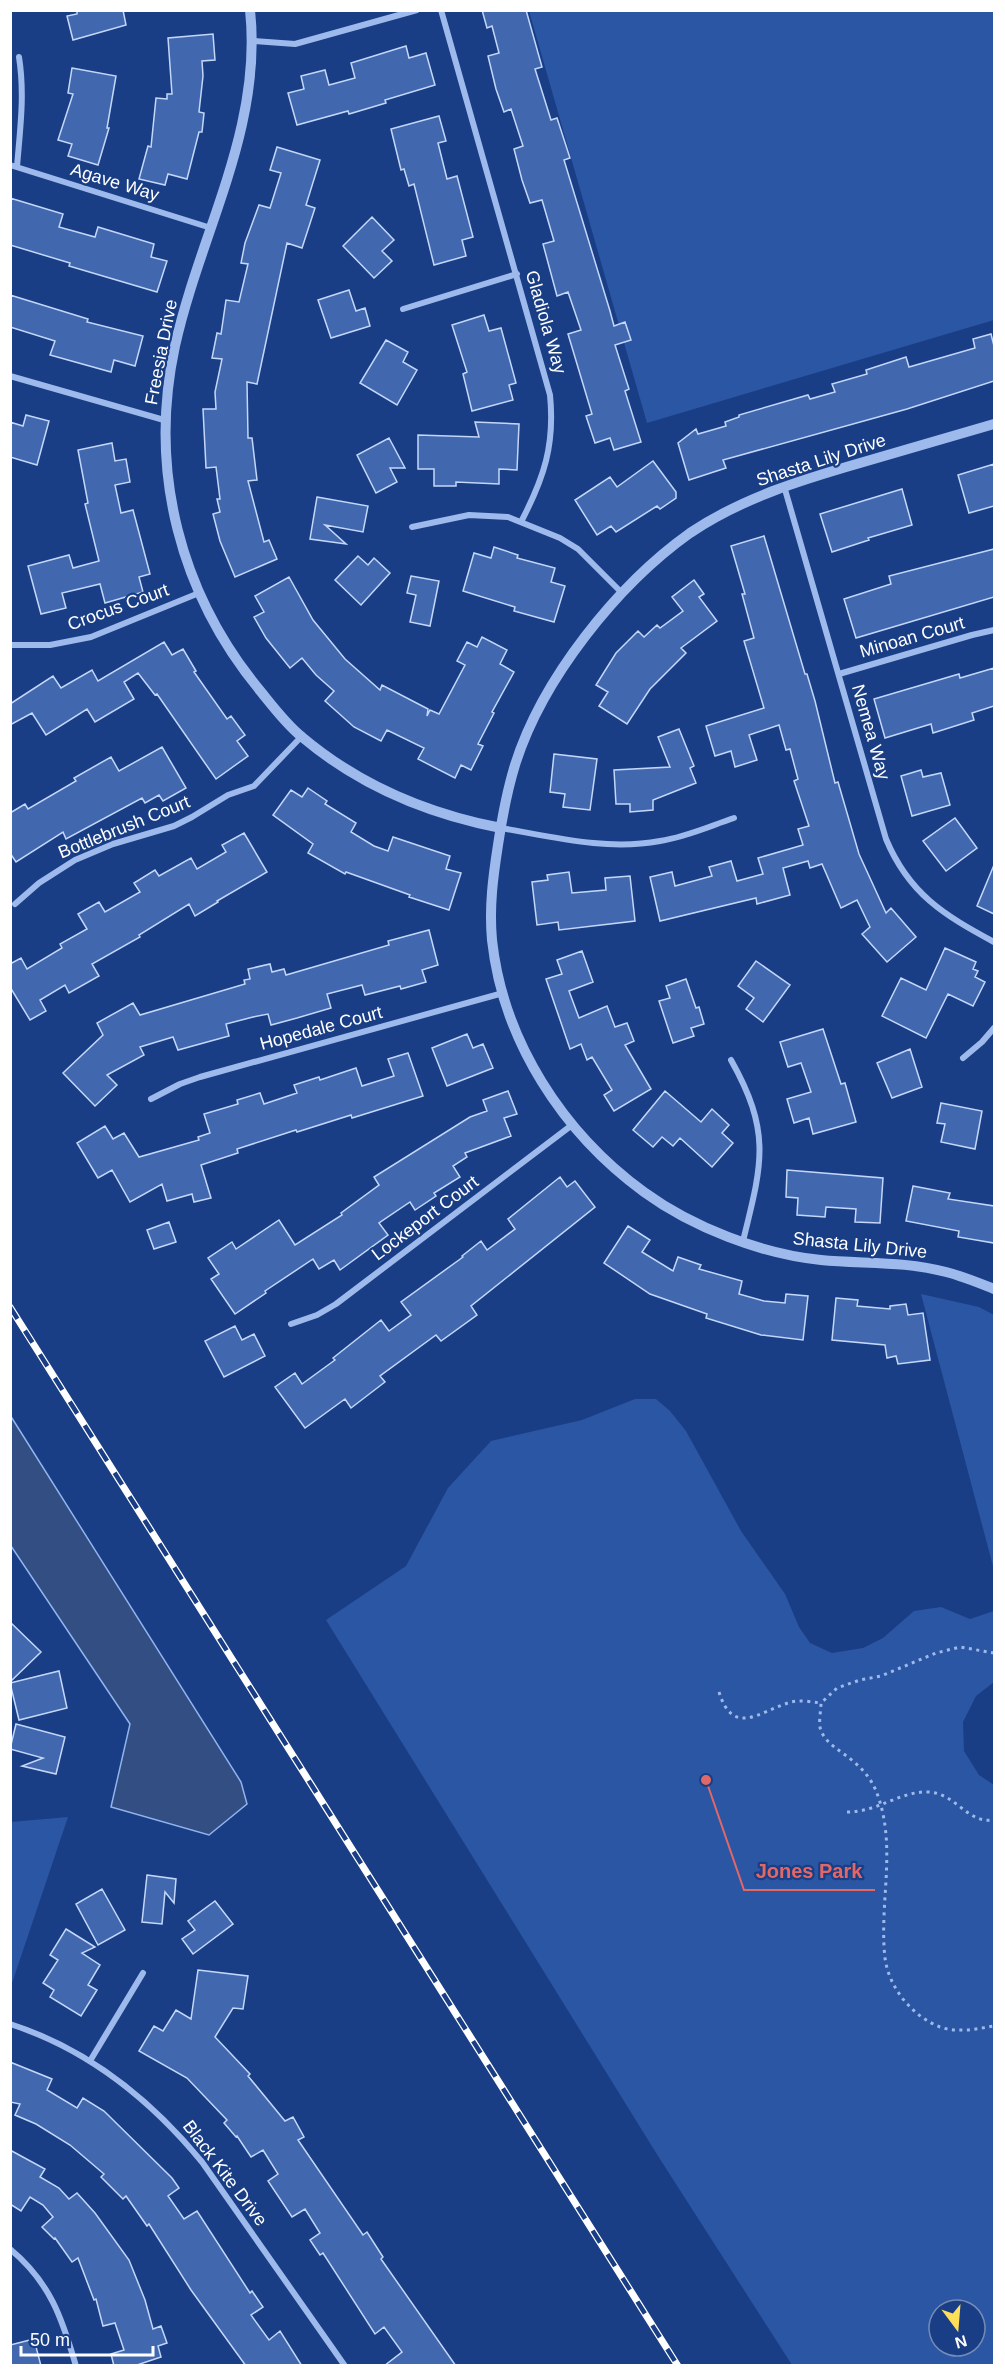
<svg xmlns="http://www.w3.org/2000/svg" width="1005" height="2376" font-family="Helvetica,sans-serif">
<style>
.green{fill:#2b56a3;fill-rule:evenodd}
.water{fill:#324e83;stroke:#91b4ef;stroke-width:1.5}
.building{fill:#4168af;stroke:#c4d7f9;stroke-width:1.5}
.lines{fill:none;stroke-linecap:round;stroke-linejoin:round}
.path{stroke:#9ebaec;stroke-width:3;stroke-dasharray:3 4.5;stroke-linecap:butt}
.minor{stroke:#9ebaec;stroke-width:6}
.tertiary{stroke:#9ebaec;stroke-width:10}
.rail-casing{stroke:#fff;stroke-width:7}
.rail{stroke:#193e85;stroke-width:4.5;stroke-dasharray:14;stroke-linecap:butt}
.labels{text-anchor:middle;stroke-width:4.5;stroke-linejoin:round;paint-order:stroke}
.street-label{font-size:18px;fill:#fff;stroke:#193e85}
.leader{fill:none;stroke:#e26868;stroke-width:2}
.callout-dot{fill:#e26868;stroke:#193e85;stroke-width:2}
.callout-label{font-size:20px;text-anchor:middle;font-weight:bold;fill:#e26868;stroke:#193e85;stroke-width:4.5;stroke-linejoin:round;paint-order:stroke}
</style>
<rect width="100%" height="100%" fill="#193e85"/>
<path class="green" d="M529,11H994V320L647,423Z
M921,1294L979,1307L994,1315V1570Z
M635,1399H656L670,1411L686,1431L741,1531L785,1594L799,1627L810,1643L832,1653L863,1648L883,1638L914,1611L941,1607L970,1619L994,1611V1682L976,1696L963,1722L964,1751L979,1775L994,1785V2365H792L658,2156L326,1620L406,1566L448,1488L491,1441L582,1420ZM939,2310H975V2346H939Z
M68,1817L11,1986V1822Z"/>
<path class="water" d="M10,1415L241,1782L247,1804L209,1835L111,1807L130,1724L11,1546Z"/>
<path class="building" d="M77,10H123L126,25L73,40L67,16L77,14Z
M482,10H526L542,67L535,69L551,120L557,118L570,158L564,160L610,311L614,326L625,322L631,340L615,345L629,389L625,391L641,442L614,450L610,438L595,443L586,416L592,414L568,334L581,330L568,292L557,296L543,244L554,241L542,200L530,203L522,180L514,149L523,146L511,109L504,112L496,89L488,56L499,53L492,26L487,28Z
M213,34L215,60L202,61L203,76L199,112L204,113L202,132H199L187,179L168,174L165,185L139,179L148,146L151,147L156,98L167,99V94H172L168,38Z
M406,46L409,58L426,53L435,85L385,100L386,103L349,114L348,111L297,125L288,93L304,89L301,76L325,70L329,85L355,78L351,63Z
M72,68L116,76L107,128H109L98,165L68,156L72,144L58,140L73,94L68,93Z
M439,116L446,141L438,143L447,179L457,176L473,237L462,240L466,256L434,265L414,184L409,186L404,169L401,170L391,129Z
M277,147L320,160L306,205L315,208L302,248L287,243L257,384L247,382L248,438H252L257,480L248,481L264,542L269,540L277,559L235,577L220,541L213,514L220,512L217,499H220L216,467L206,468L203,409H216L215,392L222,359L212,358L217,333L221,334L226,300L239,302L248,264L241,263L245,243L259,205L270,208L281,173L270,170Z
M10,198L63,214L59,227L95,237L98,227L154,244L151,257L167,261L157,292L69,266L70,263L10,245Z
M372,217L394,240L382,251L392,261L374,278L343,246Z
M349,290L356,311L365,308L370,326L331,338L318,300Z
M10,295L88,319L87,322L143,336L135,366L114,360L111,372L50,355L55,341L10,327Z
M484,315L489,331L501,328L516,383L509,385L513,400L472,411L463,374L467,372L452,325Z
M991,334L994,346V381L907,409L723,460L726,468L689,480L678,443L696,429L698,434L726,426L725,422L739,417V415L808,395L810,399L835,392L832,384L867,374L866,370L906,357L909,367L975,348L973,339Z
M386,340L408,352L403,362L417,370L397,405L360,383Z
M26,415L49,421L37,465L10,457V422L23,426Z
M475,422L519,424L517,470L499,469V484L456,482V486H434V469H418V435L479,437Z
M389,438L405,468H390L397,482L376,493L357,455Z
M112,443L115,461L126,459L130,482L115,485L121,513L133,510L150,574L139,577L143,592L105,603L100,584L62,593L66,608L41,614L28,566L69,555L73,568L99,561L85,504L88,503L78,450Z
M653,461L676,492V498L660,509L657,506L616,532L611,526L597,535L575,500L610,477L617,487Z
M994,464V506L969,513L958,475Z
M902,489L912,525L868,538L869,540L832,552L820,514Z
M317,497L368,506L363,532L325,525L346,544L310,539Z
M764,536L805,674H807L815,701L835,783L838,782L859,854L886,913L891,908L916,937L887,962L862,934L870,927L857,900L841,908L822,864L810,868L808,861L783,868L790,895L757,904L756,898L660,921L650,877L672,872L675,886L712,876L709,867L731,861L737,881L763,874L758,858L803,845L798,829L809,826L794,781L798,779L790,749L786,750L779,725L749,735L757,760L735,767L731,751L715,756L706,726L764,708L744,641L754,638L742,594H745L731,546Z
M494,547L518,555L517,558L555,568L551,582L565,586L554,622L514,611L515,607L463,591L474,553L491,558Z
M994,549V597L856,638L844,599L891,584L889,576Z
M358,556L368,565L374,558L390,573L361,605L335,580Z
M411,576L439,581L430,626L410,622L416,595L407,593Z
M289,577L313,620L345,659L380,690L382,685L428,709L427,716L430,710L439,714L465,665L457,661L467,642L477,647L482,637L507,650L500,664L514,672L492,712L494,713L478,744L483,746L471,770L461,765L455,778L418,759L424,748L387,730L381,741L354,727L325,701L334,691L316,675L302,658L290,668L266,638L254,617L264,612L255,596Z
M694,580L704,594L699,597L717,621L681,648L686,653L650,689L627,724L599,706L608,692L596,685L616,653L638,631L644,637L657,625L660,628L683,611L672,597Z
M164,642L172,655L183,649L196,671L194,672L227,719L231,716L245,735L237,741L248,756L216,779L157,694L155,695L138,673L124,682L134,699L95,722L87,709L46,735L32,713L10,725V704L53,676L61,688L92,670L98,681Z
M994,668V706L972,713L974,720L933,733L931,724L885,738L874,699L959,674L960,678Z
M679,729L694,766L690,768L696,783L653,800V810L630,812V804H616L614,770L670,767L658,737Z
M162,747L186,788L163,801L159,795L145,803L142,798L66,839L63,832L16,862L10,853V813L25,804L28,809L76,781L74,778L111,757L119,771Z
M554,754L597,759L590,810L563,807L565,794L550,792Z
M921,770L923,777L941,773L950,805L912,816L901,776Z
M308,788L327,801L325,804L356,823L351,832L374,846L388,851L393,837L450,856L446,869L461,873L449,910L409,897L410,895L346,872L345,874L308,853L313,844L273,815L291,790L302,797Z
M955,818L977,848L946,871L923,841Z
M244,833L267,872L217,901L218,902L195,916L189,904L139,935L140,937L92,964L99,976L69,993L65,985L40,1000L46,1011L30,1020L10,987V964L21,958L27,969L62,948L60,944L87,929L78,914L99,902L105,912L140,892L134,883L155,870L159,876L191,858L197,869L226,852L222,845Z
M994,865V914L977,906Z
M569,872L572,893L606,890L605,878L630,876L635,921L559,930L558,922L537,925L532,882L548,880L547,875Z
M429,930L438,965L422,970L426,982L401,989L400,986L365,995L362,985L327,994L331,1008L297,1018L271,1025L268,1014L253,1017L226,1024L229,1036L178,1050L173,1037L140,1047L144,1055L107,1075L117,1085L95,1106L63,1073L103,1035L97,1023L133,1003L140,1015L245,984L244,980L250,979L248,969L270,964L272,972L284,969L286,975L389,945L388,941Z
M945,948L976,962L973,969L978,971L975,977L985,982L973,1006L948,994L926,1038L882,1016L901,978L926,990Z
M582,951L593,982L569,991L579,1018L607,1006L615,1027L627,1023L634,1041L625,1045L651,1089L614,1111L604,1095L612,1090L592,1057L587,1060L581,1044L570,1049L546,979L562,974L557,960Z
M756,961L790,985L763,1022L746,1009L754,998L738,986Z
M686,979L696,1008L699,1007L704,1024L691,1028L694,1036L673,1043L659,1001L670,998L666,986Z
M823,1029L841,1084L845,1083L856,1122L813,1134L809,1118L794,1123L787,1099L811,1092L801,1063L788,1067L780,1042Z
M467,1034L473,1048L483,1044L493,1068L447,1086L432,1048Z
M910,1049L922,1087L892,1098L877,1063Z
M408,1053L423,1096L352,1118L351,1115L297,1132L296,1130L237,1149L238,1153L201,1165L211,1198L194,1202L192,1194L167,1201L162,1184L130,1202L112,1170L98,1178L77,1143L105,1126L113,1139L124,1133L139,1157L199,1140L198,1137L210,1133L204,1114L238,1104L237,1100L260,1093L264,1104L297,1093L294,1085L319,1077L320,1080L356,1068L362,1086L394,1076L388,1059Z
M508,1091L517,1114L504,1118L511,1136L465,1153L467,1157L453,1166L460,1177L434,1193L436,1196L415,1210L410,1202L379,1223L388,1235L340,1270L334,1260L319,1269L313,1259L265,1291L266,1293L235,1314L211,1279L219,1274L208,1258L232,1242L236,1249L279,1220L295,1245L342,1215L341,1213L379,1185L374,1177L470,1117L487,1111L483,1100Z
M665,1091L701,1122L712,1109L729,1125L722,1133L733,1143L712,1167L680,1138L673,1146L662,1137L653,1147L633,1130Z
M941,1103L982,1111L975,1149L941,1142L945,1124L937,1123Z
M787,1170L883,1178L880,1223L855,1222L856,1209L826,1207L825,1217L797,1215L798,1198L786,1197Z
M560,1177L567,1187L575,1181L595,1207L471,1306L477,1315L441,1341L436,1335L380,1376L385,1382L351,1408L345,1399L305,1428L275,1387L295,1373L302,1384L335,1360L333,1358L381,1320L389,1331L411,1315L401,1302L463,1257L462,1256L481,1241L487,1250L515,1229L508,1219Z
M913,1186L950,1193L948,1199L994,1206V1243L958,1237L959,1231L906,1221Z
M169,1222L176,1242L154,1249L147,1230Z
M628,1226L650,1240L642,1252L673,1271L678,1257L701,1265L699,1269L742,1281L739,1294L764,1301L785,1303L786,1294L808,1296L803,1340L761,1335L706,1318L707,1314L650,1294L604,1263Z
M836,1298L858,1300L857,1306L890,1309V1306L906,1304L908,1315L923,1313L930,1360L898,1364L896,1356L887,1358L885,1345L832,1340Z
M235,1326L242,1340L254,1334L265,1356L224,1377L205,1341Z
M10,1622L41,1652L10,1682Z
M59,1671L67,1708L19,1720L10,1683Z
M16,1724L65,1737L56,1774L22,1766L43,1758L10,1749Z
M147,1875L176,1879L174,1903L165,1892L162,1924L142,1922Z
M102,1889L125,1930L98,1945L76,1904Z
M215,1901L233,1924L193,1954L182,1939L195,1930L188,1921Z
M66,1929L95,1947L82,1953L100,1965L88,1985L97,1990L81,2016L50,1997L54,1990L43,1983L58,1960L50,1955Z
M198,1970L248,1976L243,2009L233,2008L215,2037L250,2074L248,2076L285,2121L293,2117L304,2137L298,2140L363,2235L367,2232L383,2257L381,2259L456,2366H384L402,2352L384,2327L375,2334L323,2253L320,2255L310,2240L320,2233L305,2209L292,2217L268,2181L278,2174L263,2150L251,2157L237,2136L236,2137L224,2123L227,2120L187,2078L139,2051L154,2026L163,2031L176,2010L191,2019Z
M10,2062L52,2079L47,2090L77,2108L83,2098L104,2111L172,2178L179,2188L168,2196L184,2219L197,2211L250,2293L252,2291L263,2307L251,2315L269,2340L280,2331L302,2366H246L191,2290L149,2224L147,2226L126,2196L123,2199L101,2177L104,2174L70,2145L36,2124L15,2115L20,2104L10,2102Z
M10,2150L45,2169L40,2177L59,2188L69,2199L77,2193L95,2213L129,2260L145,2300L153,2329L161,2326L167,2343L158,2346L161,2357L134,2366H114L111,2354L124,2350L115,2323L103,2326L96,2299L94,2300L78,2258L72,2262L55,2238L54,2239L42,2227L53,2217L43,2205L30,2197L21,2211L10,2204Z
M34,2339L41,2366H10V2345Z"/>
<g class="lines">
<path class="path" d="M994,1653L960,1647L936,1653L881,1676L860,1680L837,1688L821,1703C821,1711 818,1723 821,1731C828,1746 842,1751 854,1762C866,1772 874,1783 879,1799C896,1851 879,1905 885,1958C889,1988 912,2016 940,2027C957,2033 977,2029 994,2026
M719,1692C733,1737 759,1712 788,1703C798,1699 811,1702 821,1703
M847,1812C878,1812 900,1791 928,1792C956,1793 967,1824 994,1820"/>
<path class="minor" d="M441,10L550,395C555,445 544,478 521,522
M253,41L295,44L417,10
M10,165L211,228
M17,167C20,129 25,95 19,57
M403,309L517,274
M10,376L164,420
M784,486L886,839C909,894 944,915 994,942
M412,527L469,515L508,517L560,538L578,549L621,592
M10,645H50L91,637L199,593
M839,674L972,635L994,630
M501,828C553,837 607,851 660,841C686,837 710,826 734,818
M15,904L39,883L75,860L113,844L174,826L192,817L228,795L254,786L301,737
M963,1058L982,1042L994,1028
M731,1060C772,1133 762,1164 743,1241
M151,1099L180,1084L200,1077L503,993
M291,1324L317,1315L336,1304L572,1125
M10,2024C88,2049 151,2100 202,2162L345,2366
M90,2061L143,1973
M10,2249C50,2282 62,2318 76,2366"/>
<path class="tertiary" d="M250,10C263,129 200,233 175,346C148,471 180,595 262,693C274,708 287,725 302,737C359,785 428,814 501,828
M994,424C950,437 905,450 860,463C801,480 742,498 690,533C617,585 542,679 515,765C507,791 502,818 498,845C493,877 489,907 492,940C503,1041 563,1133 644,1192C692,1227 761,1254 821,1260C863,1264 905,1261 946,1272C962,1276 979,1283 994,1289"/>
<g class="rail-casing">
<path id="rail" d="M10,1307L678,2366"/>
</g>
<use href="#rail" class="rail"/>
</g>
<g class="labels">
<g class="street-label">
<text transform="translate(115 182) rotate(17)" y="6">Agave Way</text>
<text transform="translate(546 322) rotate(74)" y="6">Gladiola Way</text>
<text transform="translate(161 352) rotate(-79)" y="6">Freesia Drive</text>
<text transform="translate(821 460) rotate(-18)" y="6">Shasta Lily Drive</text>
<text transform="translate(118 607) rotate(-20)" y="6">Crocus Court</text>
<text transform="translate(912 637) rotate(-16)" y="6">Minoan Court</text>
<text transform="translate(871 732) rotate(74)" y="6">Nemea Way</text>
<text transform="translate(124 827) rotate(-22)" y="6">Bottlebrush Court</text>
<text transform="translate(321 1028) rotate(-15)" y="6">Hopedale Court</text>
<text transform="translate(425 1218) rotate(-37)" y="6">Lockeport Court</text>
<text transform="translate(860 1245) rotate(6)" y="6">Shasta Lily Drive</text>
<text transform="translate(225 2173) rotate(53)" y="6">Black Kite Drive</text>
</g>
</g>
<path class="leader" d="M706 1780L744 1890H875"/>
<circle class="callout-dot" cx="706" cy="1780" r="6"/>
<g class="callout-label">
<text x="809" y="1878">Jones Park</text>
</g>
<rect width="1005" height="2376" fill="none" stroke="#ffffff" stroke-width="24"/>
<g transform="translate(957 2328) rotate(164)"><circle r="28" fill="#193e85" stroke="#758bb6" stroke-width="1.5"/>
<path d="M0-4.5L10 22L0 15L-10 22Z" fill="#ffdf5a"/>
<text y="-9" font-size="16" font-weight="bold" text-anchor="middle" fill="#ffffff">N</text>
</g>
<path d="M21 2346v9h132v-9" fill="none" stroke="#ffffff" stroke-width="3"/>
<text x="30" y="2346" font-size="18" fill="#ffffff" stroke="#193e85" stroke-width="4.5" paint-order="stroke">50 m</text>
</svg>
